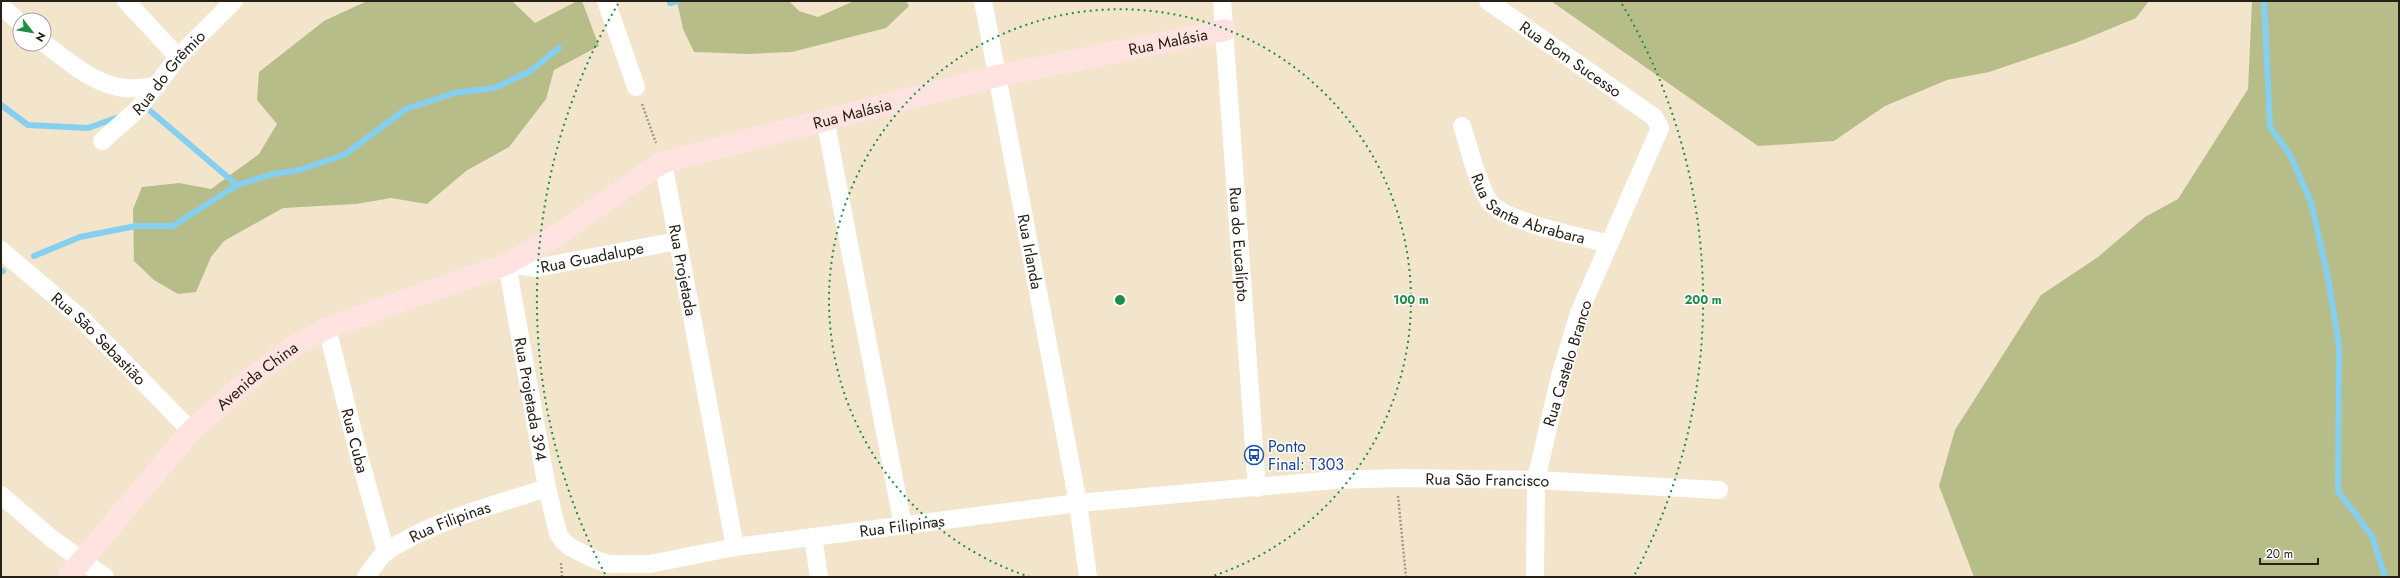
<svg xmlns="http://www.w3.org/2000/svg" width="2400" height="578" font-family="Jost,sans-serif">
<style>
.green{fill:#b7bd89}
.lines{fill:none;stroke-linecap:round;stroke-linejoin:round}
.stream{stroke:#85cff0;stroke-width:6}
.path{stroke:#a59a88;stroke-width:2.5;stroke-dasharray:2 2;stroke-linecap:butt}
.street{stroke:#fff;stroke-width:18}
.secondary{stroke:#fee3e1;stroke-width:22}
.ring{fill:none;stroke:#1d8e47;stroke-width:2;stroke-dasharray:2 4}
.labels{text-anchor:middle;stroke-width:3;stroke-linejoin:round;paint-order:stroke}
.street-label{font-size:16px;fill:#262118;stroke:#fff}
.transit-label{font-size:16px;fill:#164399;stroke:#fff;text-anchor:start}
.centre{fill:#1d8e47;stroke:#fff;stroke-width:2}
.ring-label{font-size:12px;text-anchor:middle;font-weight:bold;fill:#1d8e47;stroke:#fff;stroke-width:3;stroke-linejoin:round;paint-order:stroke}
</style>
<rect width="100%" height="100%" fill="#f3e4cc"/>
<path class="green" d="M367,1H512L535,23L577,1H582L599,46L554,70L546,99L509,147L466,171L427,204L391,198L356,204L283,208L224,241L211,257L196,292L178,294L154,280L134,261L133,209L142,187L179,183L211,189L259,154L277,124L257,100L259,72L324,21Z
M677,1H789L799,11L818,17L854,1H906L909,6L886,28L792,52L748,54L694,52L683,29Z
M1551,1H2149L2136,18L2078,42L1989,72L1947,80L1885,106L1834,141L1758,146Z
M2252,1H2399V577H1974L1939,486L1955,430L2041,295L2098,257L2145,217L2178,199L2248,89Z"/>
<g class="lines">
<path class="stream" d="M2264,1L2270,127L2290,155L2311,202L2328,278L2339,346L2338,491L2372,536L2385,577
M670,3L678,1
M1,105L28,125L88,128L116,118
M148,109L237,185
M34,256L80,237L136,226H173L237,185L273,174L299,170L344,155L406,109L454,93L494,88L529,72L559,48
M1,272L3,271"/>
<path class="path" d="M642,104L656,143
M1398,496L1406,577
M561,563L562,577"/>
<g class="street">
<path d="M126,1L178,57"/>
<path d="M606,1L636,87"/>
<path id="s1" d="M983,1L1078,503L1088,577"/>
<path id="s2" d="M1222,1L1257,488"/>
<path id="s3" d="M1488,1L1654,117L1660,128L1579,313L1560,376L1536,480L1535,577"/>
<path d="M6,10L20,23"/>
<path d="M44,43C67,61 96,86 126,88C136,89 147,87 157,86"/>
<path d="M825,119L903,526"/>
<path id="s4" d="M1462,126C1469,147 1477,183 1489,201C1503,222 1583,237 1610,244"/>
<path id="s5" d="M102,141L139,108L178,57L234,1"/>
<path id="s6" d="M663,162L735,547"/>
<path id="s7" d="M677,241L536,268L507,264L547,488L558,533L563,541L570,547L594,559L609,564H650L735,547L1078,503L1334,480L1397,478L1536,480L1719,490"/>
<path id="s8" d="M1,250L83,320L191,431"/>
<path id="s9" d="M327,328L360,460L386,552"/>
<path d="M1,495L51,538L105,577"/>
<path d="M813,537L819,577"/>
<path id="s10" d="M366,577C372,569 379,557 387,551C435,520 494,505 547,488"/>
</g>
<path class="secondary" id="s11" d="M68,577L191,431L252,377L293,347L327,328L507,264L554,237L663,162L997,76L1225,30"/>
</g>
<g class="ring">
<path d="M1030 577A291 291 0 1 1 1210 577"/>
<path d="M605 574A583 583 0 0 1 618 4M1622 4A583 583 0 0 1 1635 574"/>
</g>
<defs>
<g id="bus-ring" transform="scale(1)"><circle r="9.5" fill="#fff" stroke="#1a4fb4" stroke-width="1.5"/><path d="M-5-6H5V4H4V6H2V4H-2V6H-4V4H-5ZM-3.5-4V0h7V-4ZM-3.5 1.2v1.5H-2V1.2ZM2 1.2v1.5H3.5V1.2Z" fill="#1a4fb4"/></g>
</defs>
<g fill-rule="evenodd">
<use href="#bus-ring" x="1254" y="455"/>
</g>
<g class="labels">
<g class="street-label">
<text dy="6" stroke="none"><textPath href="#s11" startOffset="1259">Rua Malásia</textPath></text>
<text dy="6" stroke="none"><textPath href="#s3" startOffset="101">Rua Bom Sucesso</textPath></text>
<text dy="6" stroke="none"><textPath href="#s5" startOffset="96">Rua do Grêmio</textPath></text>
<text dy="6" stroke="none"><textPath href="#s11" startOffset="935">Rua Malásia</textPath></text>
<text dy="6" stroke="none"><textPath href="#s4" startOffset="117">Rua Santa Abrabara</textPath></text>
<text dy="6" stroke="none"><textPath href="#s2" startOffset="244">Rua do Eucalípto</textPath></text>
<text dy="6" stroke="none"><textPath href="#s1" startOffset="255">Rua Irlanda</textPath></text>
<text transform="translate(592 257) rotate(-11)" y="6">Rua Guadalupe</text>
<text dy="6" stroke="none"><textPath href="#s6" startOffset="110">Rua Projetada</textPath></text>
<text dy="6" stroke="none"><textPath href="#s8" startOffset="132">Rua São Sebastião</textPath></text>
<text transform="translate(1567 363) rotate(-73)" y="6">Rua Castelo Branco</text>
<text dy="6" stroke="none"><textPath href="#s11" startOffset="277">Avenida China</textPath></text>
<text dy="6" stroke="none"><textPath href="#s7" startOffset="310">Rua Projetada 394</textPath></text>
<text dy="6" stroke="none"><textPath href="#s9" startOffset="116">Rua Cuba</textPath></text>
<text dy="6" stroke="none"><textPath href="#s7" startOffset="1392">Rua São Francisco</textPath></text>
<text dy="6" stroke="none"><textPath href="#s10" startOffset="103">Rua Filipinas</textPath></text>
<text dy="6" stroke="none"><textPath href="#s7" startOffset="804">Rua Filipinas</textPath></text>
</g>
<g class="transit-label">
<text x="1268" y="452">Ponto<tspan x="1268" dy="18">Final: T303</tspan></text>
</g>
</g>
<circle cx="1120" cy="300" r="6" class="centre"/>
<g class="ring-label">
<text x="1411" y="304">100 m</text>
<text x="1703" y="304">200 m</text>
</g>
<rect width="2400" height="578" fill="none" stroke="#262118" stroke-width="4"/>
<g transform="translate(32 32) rotate(121)"><circle r="19" fill="#ffffff" stroke="#a8a6a3"/>
<path d="M0-3L7 15L0 10L-7 15Z" fill="#1d8e47"/>
<text y="-6" font-size="11" font-weight="bold" text-anchor="middle" fill="#262118">N</text>
</g>
<path d="M2260 558v6h58v-6" fill="none" stroke="#262118" stroke-width="2"/>
<text x="2266" y="558" font-size="12" fill="#262118" stroke="#ffffff" stroke-width="3" paint-order="stroke">20 m</text>
</svg>
